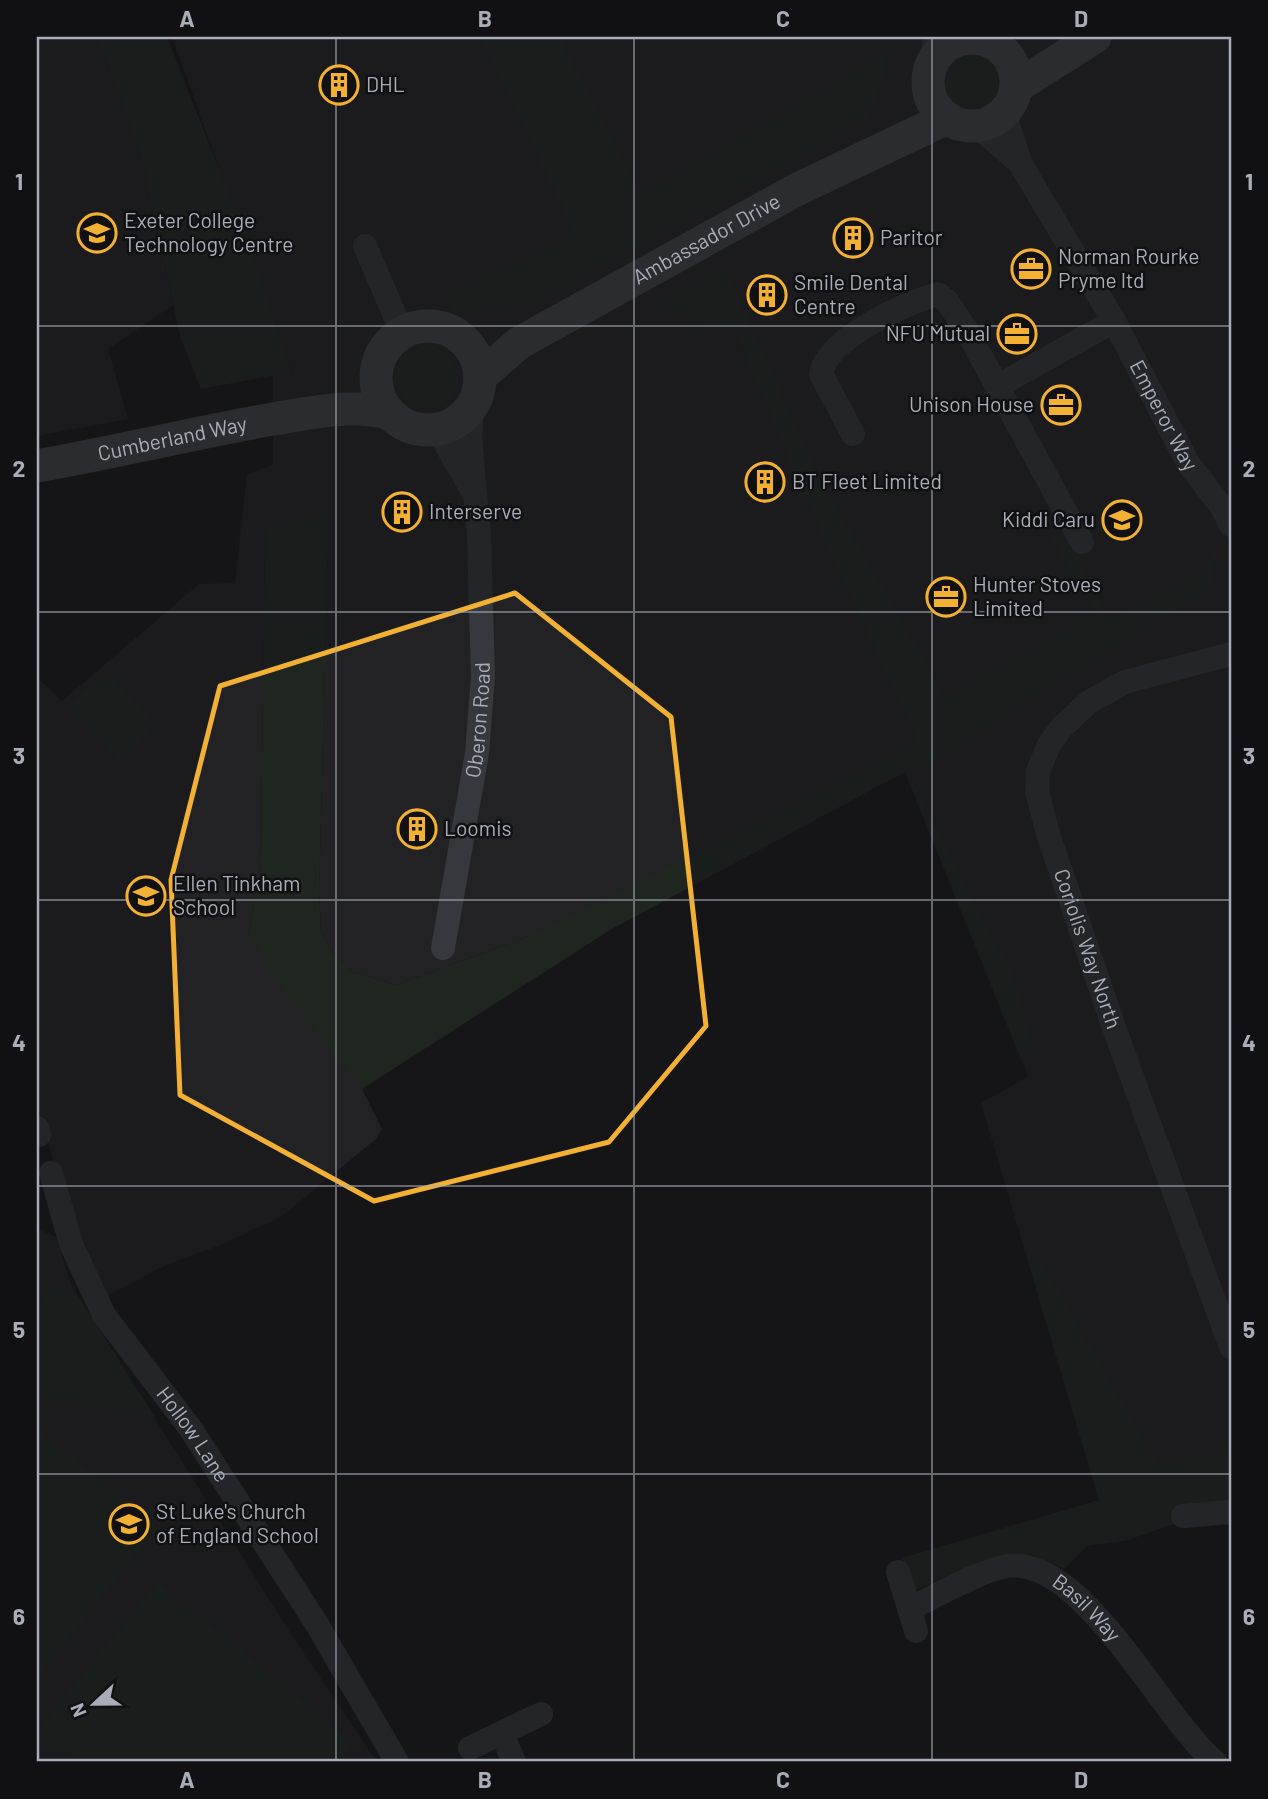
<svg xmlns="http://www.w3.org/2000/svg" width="1268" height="1799" font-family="Barlow,sans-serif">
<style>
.built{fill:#222225}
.green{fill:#1e261f}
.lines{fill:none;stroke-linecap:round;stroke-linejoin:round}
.minor{stroke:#37383d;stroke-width:24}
.secondary{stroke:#45474d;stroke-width:33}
.marked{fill:none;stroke:#f2b134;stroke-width:5;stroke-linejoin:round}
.grid{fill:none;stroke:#a8adb8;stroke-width:2;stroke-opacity:0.55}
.labels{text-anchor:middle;stroke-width:5;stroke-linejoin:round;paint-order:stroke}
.poi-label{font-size:21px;fill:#a8adb8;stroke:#111113;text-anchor:start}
.street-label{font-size:21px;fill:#a8adb8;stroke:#111113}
.neatline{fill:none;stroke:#a8adb8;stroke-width:2.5}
.grid-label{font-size:23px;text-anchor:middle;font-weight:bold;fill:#a8adb8}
</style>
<rect width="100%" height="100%" fill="#161618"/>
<path class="built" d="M37,37H98L142,160L173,305L108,349L128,419L37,436Z
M172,37H1231V1466L1099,1500L981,1103L1028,1077L905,771L524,938L396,985L353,972L330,950L321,929L319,894L329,511L265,527L261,857L249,934L334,1044L362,1089L382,1129L376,1139L282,1216L223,1244L168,1264L108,1295L100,1287L64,1196L37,1104V677L62,701L199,584L235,583L247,474L273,465V375L292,371Z
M37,1229L56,1237L71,1285L97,1327L289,1631L377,1762H37Z"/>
<path class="green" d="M98,37H167L241,224L292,372L201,389L180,336L142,160Z
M481,37H559L641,193L887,51L886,67L868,118L820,147L538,302L470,313L454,312L444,294L575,234Z
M942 81a29 29 0 1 1 58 0a29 29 0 1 1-58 0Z
M725,268L817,473L945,696L1095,613L1052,540L1060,525L1111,620L1203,570L1219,543L1208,592L910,776L991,935L1010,965L1035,1051L1020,1057L905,772L610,930L362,1089L280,986L249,934L261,857L265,527L329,511L319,894L321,929L330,950L353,972L396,985L524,938L918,740L821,533L736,335L650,305Z
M396 377a31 31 0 1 1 62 0a31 31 0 1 1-62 0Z
M107,671L156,725L118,759L69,705Z
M1027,1258H1040L1148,1448L1160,1461L1231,1452V1504L1128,1540L1087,1546L1064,1569L1033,1555L992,1560L914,1590L902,1558L1099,1500Z
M53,1285H71L155,1417L37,1400V1306Z
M37,1428L158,1528L37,1677Z
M158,1582L355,1743L339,1762H78L38,1730Z"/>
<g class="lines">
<g class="minor">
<path d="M934,37L935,57"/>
<path d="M958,37L960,39"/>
<path id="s1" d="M1004,113L1021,165L1114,321L1188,463L1221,506L1231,525"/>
<path d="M977,126L1021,164"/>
<path d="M365,246L402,332"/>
<path d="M996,387L1114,321"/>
<path d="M437,429L471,488"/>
<path d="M853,434L821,374C826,339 905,303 938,294L947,301L967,331L1082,542"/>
<path id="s2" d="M1231,654L1125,682L1089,702L1061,728L1049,745L1038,771L1037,792L1049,837L1117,1036L1231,1347"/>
<path id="s3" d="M443,948L477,753L483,676L479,537L470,438L472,407"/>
<path d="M37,1128L39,1135"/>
<path id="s4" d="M51,1173L71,1244L104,1315L190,1428L315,1621L397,1762"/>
<path d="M1183,1516L1231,1512"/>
<path d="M898,1572L916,1631"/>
<path id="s5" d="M909,1609C934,1597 982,1570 1007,1566C1083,1555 1161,1717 1215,1762"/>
<path d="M502,1733L514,1762"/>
<path d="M470,1748L541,1714"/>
</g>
<g class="secondary">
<circle cx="972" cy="82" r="44"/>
<path d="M1016,87L1095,37"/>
<circle cx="428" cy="378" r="52"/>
<path id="s6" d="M480,377L519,343L796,190L947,118"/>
<path id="s7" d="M37,466C116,452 194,433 273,419C310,413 354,403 390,414"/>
</g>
</g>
<path d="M0 0H1268V1799H0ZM515,593L671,717L706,1026L609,1142L374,1201L180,1095L171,880L220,686Z" fill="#161618" fill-opacity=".55" fill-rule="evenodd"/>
<path class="marked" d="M515,593L671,717L706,1026L609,1142L374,1201L180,1095L171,880L220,686Z"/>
<path class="grid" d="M336,37V1762M634,37V1762M932,37V1762M37,326H1231M37,612H1231M37,900H1231M37,1186H1231M37,1474H1231"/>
<defs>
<g id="building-ring" transform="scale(2.0125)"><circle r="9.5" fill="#111113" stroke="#f2b134" stroke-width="1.5"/><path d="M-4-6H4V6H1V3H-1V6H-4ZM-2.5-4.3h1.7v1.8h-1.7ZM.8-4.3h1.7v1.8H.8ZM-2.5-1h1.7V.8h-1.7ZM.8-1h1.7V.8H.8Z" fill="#f2b134"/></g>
<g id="university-ring" transform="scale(2.0125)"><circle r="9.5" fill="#111113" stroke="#f2b134" stroke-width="1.5"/><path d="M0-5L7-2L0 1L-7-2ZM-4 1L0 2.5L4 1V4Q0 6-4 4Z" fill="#f2b134"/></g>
<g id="office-ring" transform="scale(2.0125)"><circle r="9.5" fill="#111113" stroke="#f2b134" stroke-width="1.5"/><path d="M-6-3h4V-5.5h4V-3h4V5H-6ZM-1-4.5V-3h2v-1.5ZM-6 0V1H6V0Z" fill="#f2b134"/></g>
<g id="school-ring" transform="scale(2.0125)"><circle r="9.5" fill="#111113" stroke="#f2b134" stroke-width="1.5"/><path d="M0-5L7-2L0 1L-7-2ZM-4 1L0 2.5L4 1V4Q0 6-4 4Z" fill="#f2b134"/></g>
</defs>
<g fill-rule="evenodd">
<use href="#building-ring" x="339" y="85"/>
<use href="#university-ring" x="97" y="233"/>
<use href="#building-ring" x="853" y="238"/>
<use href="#office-ring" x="1031" y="269"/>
<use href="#building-ring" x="767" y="295"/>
<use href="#office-ring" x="1017" y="334"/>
<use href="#office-ring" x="1061" y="405"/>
<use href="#building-ring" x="765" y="482"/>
<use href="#building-ring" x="402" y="512"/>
<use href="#school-ring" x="1122" y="520"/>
<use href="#office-ring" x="946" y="597"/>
<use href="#building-ring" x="417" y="829"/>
<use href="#school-ring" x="146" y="896"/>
<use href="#school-ring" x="129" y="1524"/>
</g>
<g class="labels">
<g class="poi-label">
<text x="366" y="92">DHL</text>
<text x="124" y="228">Exeter College<tspan x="124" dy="24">Technology Centre</tspan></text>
<text x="880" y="245">Paritor</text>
<text x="1058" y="264">Norman Rourke<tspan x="1058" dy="24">Pryme ltd</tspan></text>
<text x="794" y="290">Smile Dental<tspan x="794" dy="24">Centre</tspan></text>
<text x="990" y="341" text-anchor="end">NFU Mutual</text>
<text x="1034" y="412" text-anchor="end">Unison House</text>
<text x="792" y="489">BT Fleet Limited</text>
<text x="429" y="519">Interserve</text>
<text x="1095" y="527" text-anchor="end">Kiddi Caru</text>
<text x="973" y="592">Hunter Stoves<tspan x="973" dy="24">Limited</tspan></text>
<text x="444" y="836">Loomis</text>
<text x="173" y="891">Ellen Tinkham<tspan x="173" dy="24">School</tspan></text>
<text x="156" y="1519">St Luke's Church<tspan x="156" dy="24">of England School</tspan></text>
</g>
<g class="street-label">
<text dy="7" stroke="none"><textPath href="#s6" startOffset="266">Ambassador Drive</textPath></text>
<text dy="7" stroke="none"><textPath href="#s1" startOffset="343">Emperor Way</textPath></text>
<text dy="7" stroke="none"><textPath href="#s7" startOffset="138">Cumberland Way</textPath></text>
<text dy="7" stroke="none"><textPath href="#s3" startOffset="231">Oberon Road</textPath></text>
<text dy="7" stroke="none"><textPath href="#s2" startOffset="424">Coriolis Way North</textPath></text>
<text dy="7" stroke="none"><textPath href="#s4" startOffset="301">Hollow Lane</textPath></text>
<text dy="7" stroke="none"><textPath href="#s5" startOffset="201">Basil Way</textPath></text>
</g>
</g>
<rect width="1268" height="1799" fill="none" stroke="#111113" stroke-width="77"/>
<g transform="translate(94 1704) rotate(248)" stroke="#111113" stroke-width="5" paint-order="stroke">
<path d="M0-5L12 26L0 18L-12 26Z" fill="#a8adb8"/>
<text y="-10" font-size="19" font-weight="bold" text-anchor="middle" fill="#a8adb8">N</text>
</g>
<rect x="38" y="38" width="1192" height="1722" class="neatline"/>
<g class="grid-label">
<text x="187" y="27">A</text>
<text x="485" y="27">B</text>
<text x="783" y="27">C</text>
<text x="1081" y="27">D</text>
<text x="19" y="190">1</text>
<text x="1249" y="190">1</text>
<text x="19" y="477">2</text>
<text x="1249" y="477">2</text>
<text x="19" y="764">3</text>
<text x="1249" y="764">3</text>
<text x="19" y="1051">4</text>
<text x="1249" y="1051">4</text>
<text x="19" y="1338">5</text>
<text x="1249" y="1338">5</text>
<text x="19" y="1625">6</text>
<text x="1249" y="1625">6</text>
<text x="187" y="1788">A</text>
<text x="485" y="1788">B</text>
<text x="783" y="1788">C</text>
<text x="1081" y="1788">D</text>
</g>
</svg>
